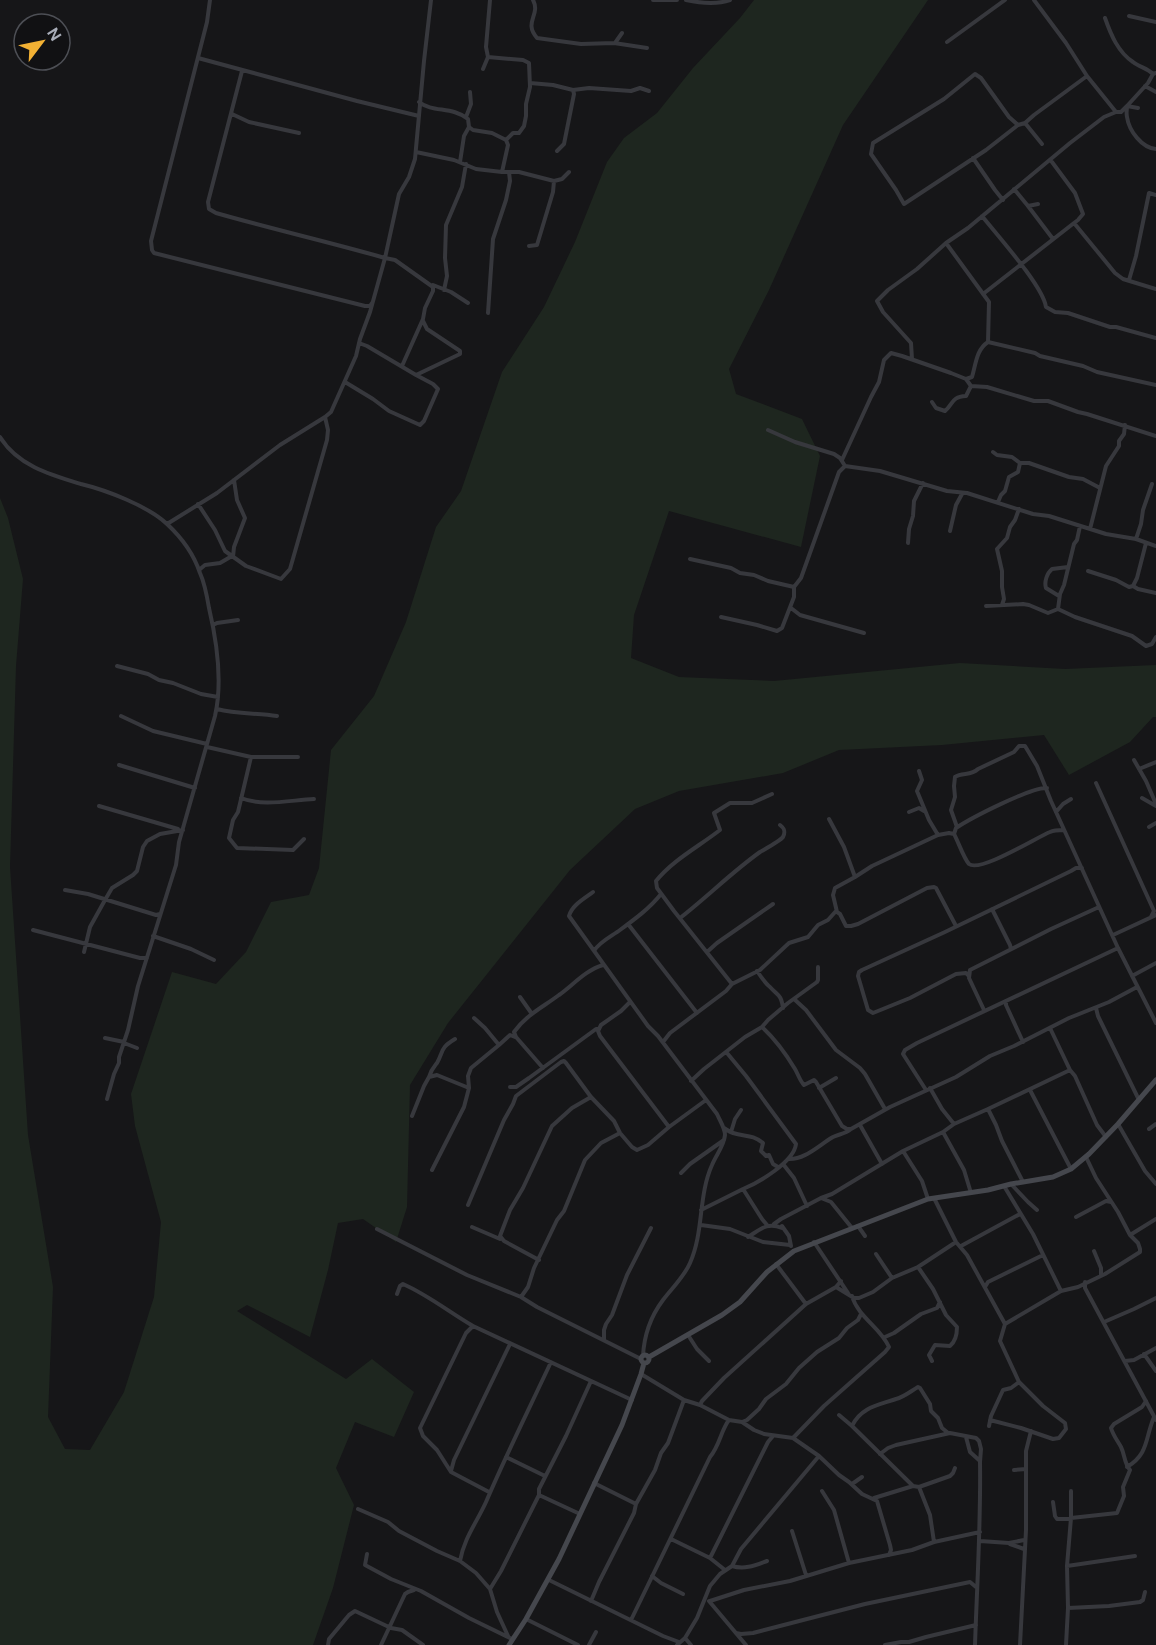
<svg xmlns="http://www.w3.org/2000/svg" width="1156" height="1645" font-family="'DM Sans',sans-serif">
<style>
.green{fill:#1e261f}
.lines{fill:none;stroke-linecap:round;stroke-linejoin:round}
.street{stroke:#37383d;stroke-width:4}
.secondary{stroke:#45474d;stroke-width:5}
</style>
<rect width="100%" height="100%" fill="#161618"/>
<path class="green" d="M754,0H928L843,125L769,290L729,369L736,394L802,419L820,456L801,547L669,511L634,615L631,658L679,677L774,681L960,663L1065,669L1156,665V717H1153L1130,742L1069,775L1044,735L942,745L839,750L783,773L679,791L635,809L570,870L448,1023L410,1085L407,1207L396,1242L363,1219L338,1223L328,1270L310,1337L247,1305L237,1311L346,1379L372,1359L414,1392L394,1437L355,1422L336,1468L354,1505L333,1588L313,1645H0V498L8,518L23,579L16,666L10,867L28,1135L53,1287L48,1417L65,1449L90,1450L124,1392L154,1297L161,1222L135,1126L131,1094L172,972L216,984L246,952L271,902L309,895L319,868L331,750L374,696L406,622L436,527L461,491L502,372L544,307L575,242L607,162L624,138L657,113L693,68L740,18Z"/>
<g class="lines">
<path class="street" d="M210,0L207,22L151,241L152,250L154,253L365,306H370L372,303
M533,0C541,15 523,22 537,38L581,44L614,43L647,48
M653,0H677
M686,0C700,3 716,5 730,0
M1034,0L1066,43L1087,76L1116,112
M1129,16L1156,22
M1105,18C1111,35 1118,52 1133,62C1139,67 1147,68 1153,74
M947,42L1005,0
M615,43L622,33
M488,57L523,60L529,63L530,87L526,104V116L524,126L519,133H513L506,140
M198,58L357,101L419,116
M483,69L488,57L486,47L490,0
M242,71L208,202L209,209L216,213C272,229 329,242 385,258
M530,83L553,85L573,90L589,88L631,91L640,88L649,91
M1145,86L1156,92
M419,102C433,113 452,106 468,119L469,127L473,130L492,133L506,140
M1138,108L1127,106L1148,83L1153,74L1156,73
M232,114L249,122L299,133
M466,117L471,104L470,92
M1018,125L1009,117L981,78L975,74L944,99L873,143L871,154L896,190L904,204L986,150L1018,125L1025,123
M1042,144L1025,123L1034,115L1087,76
M557,151L564,144L574,94L573,90
M416,152L454,160L476,169L502,172H519L554,181L562,179L569,172
M973,158L995,190L1003,200
M460,162L464,136L469,127
M1052,162L1075,193L1083,214L1078,220L1074,223
M502,172L508,145L506,140
M1014,189L1028,206L1038,204
M1028,206L1053,239
M982,216C997,235 1043,286 1046,307L1055,312L1068,313L1110,327H1116L1156,338
M946,243L989,302L988,342C976,350 976,364 972,377L966,379
M529,246L537,245L553,192L554,181
M385,258L395,260L433,287V291L425,308L423,319L402,366
M1129,280L1136,256L1149,193L1156,195
M433,285L451,292L468,303
M444,290L447,276L445,258L446,225L462,187L466,164
M983,294L1074,223L1115,273L1123,279L1156,289
M488,313L493,239L506,200L510,181L509,172
M988,342L1035,353L1040,356L1083,366L1097,372L1156,385
M359,343L367,346L416,375L460,354V351L427,329L423,321
M912,359L911,343L883,312L877,301L888,290L917,269L946,243L968,228L1070,143L1104,117L1116,112H1121L1127,106C1127,110 1126,113 1127,117C1129,131 1142,148 1156,149
M345,382L373,399L389,411L420,425L424,421L438,389L433,384L416,375
M932,402L936,408L945,411C954,403 951,397 966,396L971,386
M768,430L795,442L834,454L840,458L845,466L880,471L947,491L967,493L1033,514L1049,516L1106,534L1136,539L1156,546
M0,437C18,466 51,475 81,484C106,490 148,506 167,524C181,537 194,555 200,573C205,584 207,596 209,608C217,642 223,681 215,716L179,842L176,865L138,986L128,1030L119,1057V1063L114,1074L107,1099
M993,452L997,455L1012,457L1020,463H1029L1069,477L1083,479L1100,488
M842,460L871,397L879,382L884,360L891,353L902,356L951,373L966,379L971,386L987,387L1034,401H1048L1078,412L1087,414L1156,436
M998,502L1001,495L1005,491L1009,477L1018,472L1020,463
M198,504L215,530L225,551L246,566L281,579L290,569L327,440L328,430L325,417
M167,524L217,493L280,445L325,417L331,412L356,356L360,339L370,312L385,258L399,194L409,177L415,159L424,61L431,0
M1090,529L1106,466L1119,446V441L1124,434L1125,425
M950,531L956,505L962,494
M1136,539L1141,524L1143,510L1152,484
M908,543L909,529L913,516L914,501L923,483
M233,557L234,547L245,518L237,500L234,480
M690,559L731,568L740,573L754,575L768,581L794,587
M199,570L205,565L220,563L232,556
M1088,571L1116,580L1129,587L1133,586L1138,589L1156,593
M1133,586L1137,578L1146,543
M1059,596L1046,588C1044,582 1047,573 1052,569L1068,567
M1002,605L1004,599L1002,587V571L997,549L1007,538L1010,527L1015,520L1019,509
M986,606L1023,604L1029,605L1048,613L1058,609L1075,617L1132,636L1146,646L1152,644L1156,637
M791,608L800,615L864,633
M1058,609L1060,594L1064,585L1074,544L1077,540L1080,526
M721,617L757,625L777,631L782,628L794,597V587L801,578L839,472L845,466
M213,625L217,623L238,620
M117,666L148,674L159,680L173,683L201,694L218,697
M217,709C236,714 257,713 277,716
M121,716L153,731L207,744
M207,747L251,757L238,812L233,820L229,838L237,848L293,850L304,839
M251,757H298
M1134,760L1146,781L1156,804
M119,765L195,788
M1139,769L1156,762
M919,771L922,780L917,791L929,820L938,835
M1096,783L1154,911L1151,917
M241,798C263,807 291,800 314,799
M1142,798L1156,806
M99,806L178,829
M909,812L919,808L924,811
M1056,812L1063,804L1071,799
M829,819L844,847L855,877
M957,827L951,810L955,797L954,786L955,777C962,772 971,776 978,769L1014,752L1019,746H1025L1037,766L1051,801L1118,948L1156,1023
M1149,827L1156,823
M954,834L949,833L938,835L872,866L855,877L835,888L833,895L837,912L840,914L846,926H851L858,924L927,888L934,887L936,888L956,926
M954,834C958,841 964,859 969,864C980,873 1037,837 1050,832C1054,830 1059,830 1064,830
M954,834L956,828C971,818 1031,787 1047,788
M65,890L88,894L156,915L160,914
M593,892C584,899 572,905 569,916L648,1026L658,1036L717,1114C720,1121 725,1128 725,1135C724,1146 716,1155 712,1165C698,1196 704,1232 690,1263C684,1277 672,1288 663,1300C651,1316 644,1336 643,1356
M992,909L1010,945L1011,949
M680,918C707,897 732,872 760,852C765,849 780,841 783,837C786,831 784,828 780,825
M628,924L697,1013
M33,930L140,958H147
M1113,935L1156,915
M153,936L191,949L214,960
M594,951C599,942 612,936 620,930C635,919 650,908 661,894
M84,952L90,927L105,900L112,888L133,875L137,871L143,847L147,841L160,834L183,830
M707,952L717,943L773,904
M757,971C761,977 765,983 770,987C778,996 781,994 783,1008
M969,976L966,973L956,974L910,998L873,1013L868,1010L858,976L859,972L862,970L945,932L1071,871L1076,868H1082
M1132,976L1156,963
M732,984L674,911L657,888L656,881C673,860 698,847 720,830L714,813L730,803H752L772,794
M520,997L532,1014
M794,999L806,1010L836,1050L860,1068L865,1074L885,1109
M1006,1001V1005L1023,1042
M630,1002L621,1011L601,1025L598,1031L600,1036L669,1127
M1096,1008L1098,1016L1139,1100
M984,1010L969,978L970,970L1051,929L1099,907
M474,1018L485,1028L499,1045L510,1035L515,1037
M762,1027C775,1039 786,1054 795,1069C798,1074 800,1081 804,1085L814,1080L816,1082L842,1126L847,1129H851L890,1107L956,1077L990,1056L1014,1046L1069,1018L1109,1002L1137,987
M1050,1028L1070,1070
M105,1038L124,1042
M663,1042L670,1033L726,991L732,984L760,970L789,943L808,937L818,925L828,920L836,911
M124,1043L137,1048
M727,1053L746,1076L796,1144C794,1162 758,1183 743,1189
M543,1068L516,1037L514,1032C526,1015 543,1007 559,995C573,985 586,970 603,965
M429,1077C431,1070 433,1068 437,1063C444,1050 440,1048 455,1039
M691,1081L704,1069L745,1037L762,1027L768,1020L788,1003L817,982L818,980V967
M510,1087H516L529,1078L596,1029H599
M819,1088L836,1078
M930,1088L942,1109L954,1124
M926,1090L903,1054L905,1050L917,1043L1118,948
M1030,1090L1071,1169
M988,1109L996,1125L1002,1141L1023,1182
M412,1116L424,1086L429,1077L437,1075L469,1088
M1118,1124L1145,1171L1156,1184
M860,1125L882,1164
M724,1128C727,1130 730,1132 733,1133C745,1137 752,1134 763,1143L761,1151L766,1156L769,1155L773,1164L778,1167
M1149,1129L1156,1124
M731,1132L735,1119L741,1110
M943,1132L964,1170L971,1193
M620,1133L601,1143L585,1160L564,1211L557,1220L534,1268L528,1287L521,1297L537,1307L641,1359
M903,1151L922,1181L928,1199
M788,1159C805,1160 819,1145 833,1137C839,1134 845,1134 851,1129
M783,1164L794,1178L807,1206
M432,1170L464,1107L469,1088L468,1076L471,1068L499,1045
M681,1173L690,1164L724,1140
M1011,1184L1028,1202L1037,1210
M1004,1186L1033,1234L1061,1291
M821,1198L831,1202L852,1228
M934,1198L956,1242L967,1255L1005,1324
M468,1205L504,1120L513,1104L516,1096L561,1062L564,1061L566,1063L591,1097L614,1121L620,1133L632,1147L637,1150L648,1145L669,1127L706,1100
M701,1210L743,1189L762,1219L767,1225
M1076,1217L1106,1201L1111,1202
M774,1224L781,1219L821,1198L832,1194L903,1151L943,1132L954,1124L988,1109L1070,1070L1075,1076L1097,1125L1106,1137
M701,1225L730,1229L763,1242L790,1245
M782,1226L789,1236L791,1246
M858,1226L865,1236
M472,1227L500,1239
M377,1229L467,1275L521,1297
M1130,1235L1156,1219
M748,1237C761,1229 767,1222 782,1228
M814,1242L848,1293
M961,1246L1020,1214
M1094,1251L1101,1268V1275
M876,1254L892,1278
M539,1260L504,1241L500,1236L510,1210L523,1188L552,1126L572,1108L591,1097
M776,1264L806,1304
M918,1267L933,1289L946,1315L957,1327C957,1334 956,1341 950,1346L935,1345L929,1355L932,1361
M1085,1282V1288L1156,1420
M836,1287L854,1298H859L873,1292L892,1278L918,1267L956,1242
M985,1287L988,1282L1043,1255
M397,1294L400,1286L403,1284C428,1295 449,1312 473,1326
M1104,1322L1134,1309L1156,1298
M688,1335L697,1349L709,1361
M885,1337L894,1333L921,1314L937,1308L940,1302
M604,1340V1330L606,1324L612,1315L627,1275L651,1228
M1144,1354L1156,1371
M1125,1361L1134,1360L1156,1348
M641,1374L684,1400L700,1405L702,1401L724,1378L806,1304L836,1287L841,1281
M700,1405L729,1420
M839,1415L852,1426L913,1486
M990,1420L1021,1428L1053,1439L1059,1438L1066,1429L1065,1423L1043,1406L1019,1382L1000,1341L1005,1324L1061,1291L1078,1287L1105,1274L1140,1252V1249L1138,1243L1130,1235L1118,1212L1096,1178L1086,1157
M742,1422L747,1420L759,1409L766,1399L786,1384L799,1368L817,1352L839,1338L847,1328L858,1320L861,1314
M852,1426C861,1407 879,1405 896,1399C904,1397 911,1391 918,1387L920,1388L930,1404L931,1411L938,1418L942,1428L947,1432
M989,1426L991,1416L1003,1390L1011,1388L1019,1382
M966,1437L970,1452L980,1461
M793,1438L824,1406L885,1352L889,1347C881,1328 858,1317 852,1296
M880,1454L888,1448L896,1445L950,1433L976,1438L979,1441L981,1449L980,1462C981,1523 977,1584 975,1645
M506,1457L545,1476
M1127,1467C1149,1454 1145,1438 1154,1417
M1014,1470L1026,1469
M451,1471L454,1460L510,1344
M594,1483L636,1504
M852,1484L862,1477
M919,1487L930,1515L934,1542
M822,1491L834,1510L849,1563
M489,1492L451,1472L437,1450L423,1436L420,1428L466,1333L473,1326L632,1400
M539,1495L580,1514
M874,1498L913,1486L919,1487L950,1476L953,1473L955,1468
M1053,1502L1055,1516L1057,1519H1071
M358,1509L388,1522L399,1531L437,1551L460,1561L476,1573L490,1589L497,1612L508,1636
M1071,1518L1117,1513L1124,1496L1123,1487L1130,1470C1124,1463 1125,1455 1121,1447C1117,1440 1113,1435 1111,1428L1114,1424L1142,1407L1146,1401
M792,1531L806,1575
M671,1539L710,1558L725,1570
M980,1541L1009,1543L1024,1540
M1010,1544L1024,1549
M367,1554L365,1565L391,1579L421,1591L469,1618L512,1639
M710,1558L768,1442L773,1436
M460,1561C464,1538 477,1522 486,1502C506,1455 529,1409 551,1362
M732,1566C745,1570 756,1565 767,1561
M1067,1566L1135,1556
M652,1576L661,1583L683,1594
M549,1580L663,1636L679,1642
M490,1589L501,1571L539,1495V1489L566,1436L591,1381
M591,1601L599,1582L634,1513L636,1504L655,1470L661,1453L668,1443L684,1400
M709,1601L746,1645
M710,1601L744,1590L790,1581L849,1563L912,1550L934,1542L980,1532
M1068,1608L1109,1606L1140,1602L1143,1600L1145,1592
M526,1619L578,1645
M631,1620L710,1457C720,1445 721,1430 729,1420L742,1422L754,1430L764,1434L793,1438L819,1456L839,1475L849,1482L862,1494L877,1501L890,1545L891,1550L889,1555
M736,1633L741,1634L753,1633L865,1604L970,1582L976,1587
M685,1638L691,1645
M328,1645L329,1639L349,1615L355,1611L391,1628L402,1630L423,1645
M381,1645L405,1594L408,1592L414,1590
M589,1645L596,1632
M677,1645L685,1638L697,1618L710,1586L720,1574L732,1566L741,1549L819,1456
M885,1645L901,1642H909L926,1637L976,1625
M1020,1645L1026,1530V1451L1031,1431
M1066,1645L1068,1608L1067,1566L1071,1518V1491"/>
<path class="secondary" d="M641 1359a4 4 0 1 1 8 0a4 4 0 1 1-8 0Z
M649,1357L722,1315L740,1302L767,1272L794,1251L928,1199L988,1190L1011,1184L1053,1177L1071,1169L1089,1154L1118,1124L1156,1080
M509,1645L526,1619L559,1559L622,1425L641,1374L644,1363"/>
</g>
<g transform="translate(42 42) rotate(58)"><circle r="28" fill="#111113" stroke="#4d4f55" stroke-width="1.5"/>
<path d="M0-4.5L10 22L0 15L-10 22Z" fill="#f2b134"/>
<text y="-9" font-size="16" font-weight="bold" text-anchor="middle" fill="#a8adb8">N</text>
</g>
</svg>
